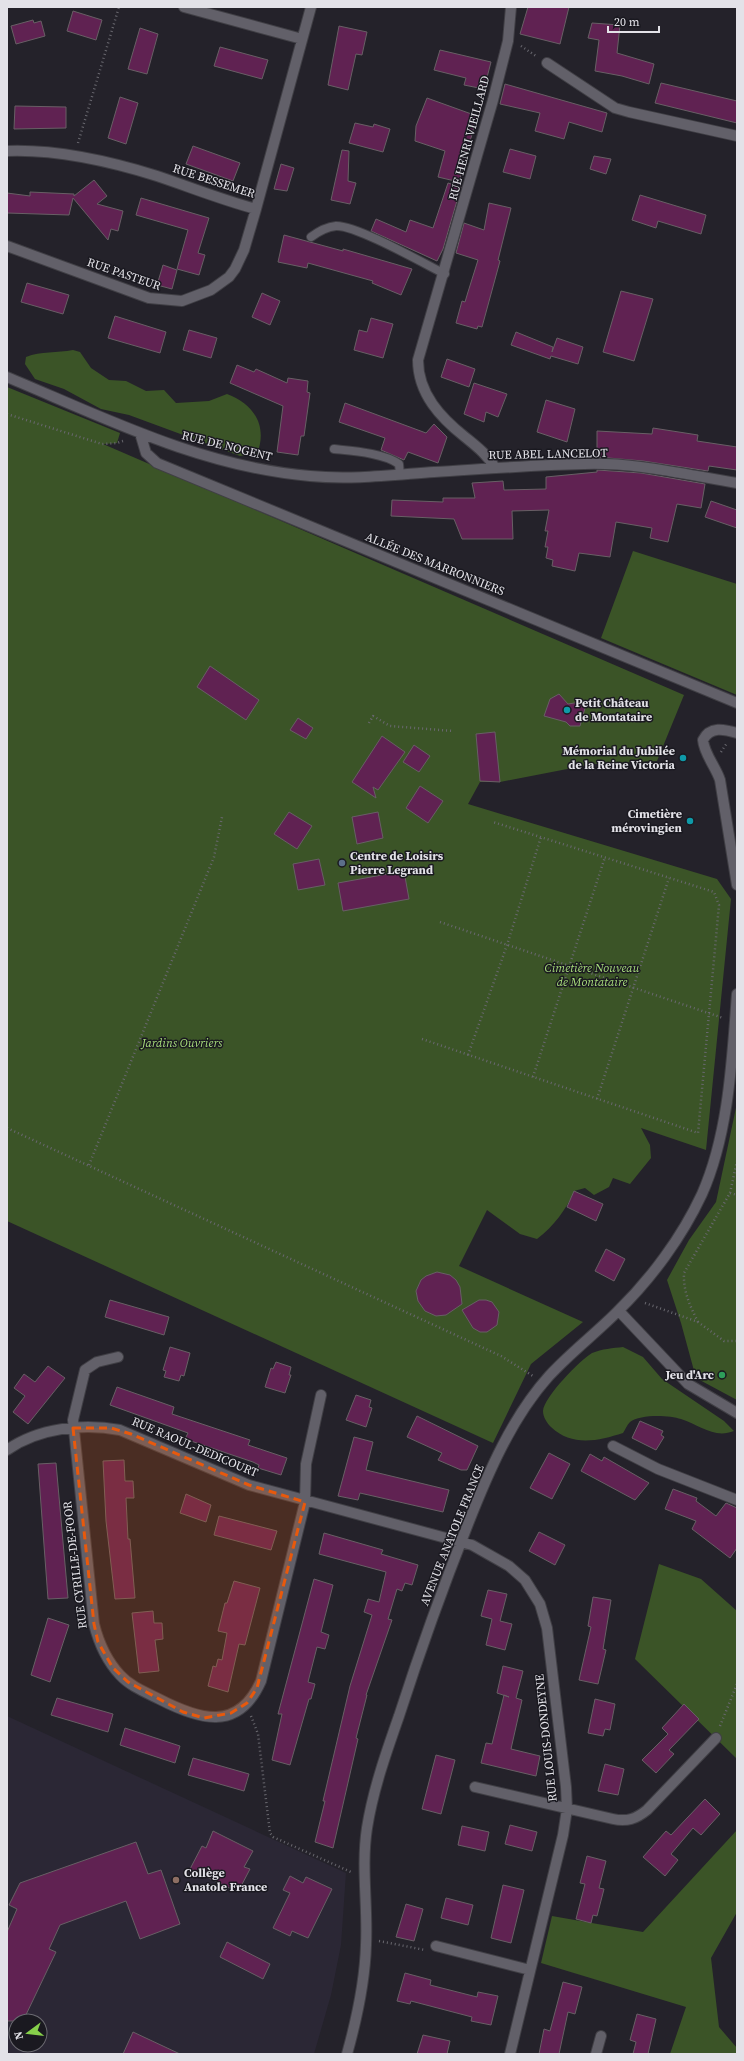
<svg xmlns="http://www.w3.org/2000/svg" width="744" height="2061" font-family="'Source Serif 4',serif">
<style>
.built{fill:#2b2735;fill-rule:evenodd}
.green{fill:#3b5427}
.building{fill:#602252;stroke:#685f65}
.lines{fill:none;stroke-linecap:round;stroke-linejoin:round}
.lane-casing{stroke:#403f45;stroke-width:10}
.street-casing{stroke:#403f45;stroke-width:12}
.path{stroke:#69686f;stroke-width:2.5;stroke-dasharray:1 3;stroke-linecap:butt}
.lane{stroke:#626069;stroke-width:8}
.street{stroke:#626069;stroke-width:10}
.marked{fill:#e8590c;fill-opacity:0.2;stroke:#e8590c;stroke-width:3;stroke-dasharray:8 5;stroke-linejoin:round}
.culture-dot{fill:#0f9aa8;stroke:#1a1920;stroke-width:1.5}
.service-dot{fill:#5c6f8a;stroke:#1a1920;stroke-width:1.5}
.leisure-dot{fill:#2e9e5b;stroke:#1a1920;stroke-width:1.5}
.education-dot{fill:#8d6e63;stroke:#1a1920;stroke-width:1.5}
.labels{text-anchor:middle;stroke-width:3;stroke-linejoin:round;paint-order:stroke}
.street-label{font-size:12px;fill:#e3e2e8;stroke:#1a1920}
.poi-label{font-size:12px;font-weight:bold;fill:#e3e2e8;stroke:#1a1920;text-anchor:start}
.park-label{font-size:12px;font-style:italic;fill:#a8de7c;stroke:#1a1920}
</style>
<rect width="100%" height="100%" fill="#24222a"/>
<path class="built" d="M7,1716L346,1873L341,1945L331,1995L314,2054H7ZM16,2021H40V2045H16Z"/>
<path class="green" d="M73,350L80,352L91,368L109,380L126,381L146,391L164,390L176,403L209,401L227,394C254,404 268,426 257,454L240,456L129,415L101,409L64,389L35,379L25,364L26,357C41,351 57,353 73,350Z
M7,387L120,433L117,443L103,444L684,695L657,761L593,764L500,782H480L468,804L717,879L731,899L706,1150L641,1128L650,1145L651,1158L630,1184L613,1178L609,1187L594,1195L585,1188L574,1191C566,1210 554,1226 537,1239L520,1234L487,1210L459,1266L583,1322L531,1364L493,1443L7,1221Z
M633,551L737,584V695L601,638Z
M737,1103V1400L696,1378L681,1323L667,1280L689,1240L716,1202Z
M623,1347L643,1357L662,1379L724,1421L734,1431C714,1439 700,1425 681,1419C669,1415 640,1414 630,1422C627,1425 625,1430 623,1433C598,1441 572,1447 551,1427C547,1423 543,1417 543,1411C544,1397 580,1360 592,1353C602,1349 613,1348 623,1347Z
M659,1564L701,1579L737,1611V1759L635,1659Z
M737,1830V1912L711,1958L719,2027L737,2048V2054H670L686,2007L541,1963L552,1916L643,1932Z"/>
<path class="building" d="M528,7H569L560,44L520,34Z
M73,11L102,20L96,40L67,31Z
M33,20L34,23L41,21L45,36L16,44L11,26Z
M592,23L620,25L617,53L654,64L649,84L622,76L595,71L599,40L588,38Z
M339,26L367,32L362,55L356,54L348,90L328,85Z
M140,28L158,34L147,74L128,69Z
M220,47L268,60L262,79L214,66Z
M440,50L491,62L484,89L464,85L466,78L434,70Z
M661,83L737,101V123L655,103Z
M505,84L607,113L602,132L569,122L564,139L535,131L540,113L500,104Z
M120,97L138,103L126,144L108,138Z
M427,98L477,116L459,182L438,177L445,151L415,141L416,126Z
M15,106L66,107V128L14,129Z
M355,123L373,127L374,124L390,129L383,152L349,143Z
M193,146L240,163L233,181L186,164Z
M510,149L536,156L530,179L503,172Z
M342,150L349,151L348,181L356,183L350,204L331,200Z
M594,156L611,159L606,174L590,169Z
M281,164L294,168L287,191L274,189Z
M94,180L107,196L97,204L123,211L118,231L111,229L108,240L73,198L69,215L7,213V193L30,196V192L74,194V196Z
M448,183L461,187L443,249L437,261L371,231L376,219L406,232L410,220L433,228Z
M640,195L706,215L701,234L658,221L656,228L632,220Z
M141,198L209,218L198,253L205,255L199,275L177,269L188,230L136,215Z
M489,203L511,208L498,260L500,261L482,327L478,326L477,329L456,323L462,301L465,302L468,292L478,260L456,253L464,223L484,230Z
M284,235L343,251V249L412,269L401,295L372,283L373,281L308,263L307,268L278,262Z
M163,265L177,270L172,289L157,285Z
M27,283L69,295L63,314L21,302Z
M621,291L653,299L634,361L603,352Z
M262,293L280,301L270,325L252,317Z
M115,316L166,332L160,353L108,338Z
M371,318L393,324L383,358L354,350L359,330L367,332Z
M189,330L217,338L211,358L183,350Z
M516,332L553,347L552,352L557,338L583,347L578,364L551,356L550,359L511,345Z
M447,359L475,369L469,387L441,377Z
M237,365L254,372L256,369L287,383L288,378L308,381L307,392L310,393L304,436H301L298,455L277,452L283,406L230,383Z
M474,383L507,394L498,417L486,412L484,422L464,414Z
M546,400L575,409L567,442L537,432Z
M345,403L426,433L434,424L447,437L438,463L408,452L404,460L381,450L385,438L339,422Z
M653,428L698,435L697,441L737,447V470L709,466L708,471L643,461L597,457V431L652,434Z
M597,470L641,473L705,484L701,508L677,504L668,542L650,538L652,528L616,522L610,557L579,553L575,571L552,566L553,560L546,558L548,547H545L548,531H545L549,510L512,511L513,539H462L454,519L391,516L392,500L443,502V498H475L472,483L503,481L504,490L546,489V477L597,472Z
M711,501L737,510V528L705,517Z
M210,666L259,700L246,720L197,687Z
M559,694L568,704L587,701L580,726H570L566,722L544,716L550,699Z
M298,718L313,728L306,739L290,730Z
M495,732L500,782L480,781L476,734Z
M382,736L405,752L378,790L373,787L376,798L352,782Z
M414,745L430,756L419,772L403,762Z
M420,786L443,801L428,823L406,808Z
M289,812L312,826L297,849L274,834Z
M378,812L383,838L357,844L352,817Z
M319,859L325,885L298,890L293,864Z
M404,871L409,899L343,911L338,883Z
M574,1191L603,1204L596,1221L567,1207Z
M606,1249L625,1259L614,1281L595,1271Z
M437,1272L450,1275L456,1280L460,1287L462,1304L446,1315L436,1316L425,1311L418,1301L416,1291L421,1280L426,1276Z
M110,1300L169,1317L164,1335L105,1317Z
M479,1300H486L492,1302L499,1312L497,1325L487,1332H480L473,1328L462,1310Z
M170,1347L190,1353L184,1376L181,1375L179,1381L164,1377L166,1371L163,1370Z
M276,1362L291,1367L289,1375H291L285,1393L265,1387L271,1368L273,1369Z
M48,1366L65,1378L28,1424L13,1412L25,1396L14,1388L24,1374L35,1382Z
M117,1387L174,1407L172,1414L250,1440L248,1445L287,1458L281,1475L258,1468L259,1465L253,1462L185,1439L188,1433L110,1405Z
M356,1395L371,1400L369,1407L372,1408L366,1427L346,1420Z
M417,1416L478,1446L467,1470H461L438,1460L442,1453L407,1437Z
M640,1421L663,1431L661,1435L664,1437L656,1450L632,1438Z
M354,1437L373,1442L366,1470L449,1490L443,1512L360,1493L358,1500L338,1496Z
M549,1453L570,1464L552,1499L530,1488Z
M590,1454L602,1461L604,1457L649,1483L635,1500L581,1471Z
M124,1460L125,1481H133L134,1498H126L128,1539H130L135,1598L115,1599L106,1521L103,1461Z
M56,1463L68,1598L48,1599L38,1464Z
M673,1489L697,1498L696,1501L716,1516L726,1503L737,1508V1548L730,1558L692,1529L696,1521L665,1509Z
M186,1494L211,1505L206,1522L180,1513Z
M219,1516L277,1531L271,1550L214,1535Z
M539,1532L565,1545L555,1565L529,1551Z
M324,1533L383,1550L381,1554L418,1565L412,1585L405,1583L402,1591L397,1589L388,1619L392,1620L366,1695H367L356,1738L358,1739L333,1848L315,1842L325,1801H323L350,1686L372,1615L364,1612L368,1599L379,1602L386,1572L319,1554Z
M314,1579L333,1585L321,1632L329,1635L325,1649L317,1647L308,1682L315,1684L311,1699H309L290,1765L272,1760L282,1714H278Z
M234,1581L260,1588L245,1645L239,1644L228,1692L208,1686L213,1666L216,1667L218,1659L222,1660L227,1633L218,1631L225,1603H227Z
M488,1590L507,1594L500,1621L512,1624L505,1650L486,1645L492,1619L481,1616Z
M593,1597L611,1600L603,1649L606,1650L598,1684L579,1680L591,1627L588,1626Z
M153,1611L154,1623H162L163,1639L155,1640L159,1671L139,1673L132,1613Z
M48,1618L69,1625L50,1682L31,1675Z
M503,1666L523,1671L516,1698L522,1700L511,1749L540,1756L536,1776L481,1763L486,1743L492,1744L504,1695L509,1697L497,1693Z
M57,1698L113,1714L108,1732L51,1715Z
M595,1699L615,1704L610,1730L605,1729L603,1736L588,1733Z
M684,1704L699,1719L669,1750L674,1754L656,1773L642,1760L668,1734L662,1728Z
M125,1728L180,1746L175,1763L120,1745Z
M436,1755L455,1760L441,1814L422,1809Z
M193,1758L249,1774L244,1791L188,1775Z
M605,1764L624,1769L618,1795L598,1791Z
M705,1799L720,1814L701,1835L693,1828L671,1854L678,1860L665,1876L643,1857L666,1831L671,1835Z
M510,1825L537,1832L532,1851L505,1844Z
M462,1826L489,1832L485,1851L458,1845Z
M213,1831L253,1851L244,1867L250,1869L238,1892L190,1869L202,1846L206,1848Z
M136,1842L148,1874L161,1870L180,1924L140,1939L126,1901L60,1925L49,1949L56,1952L23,2021H7V1932L17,1909L9,1905L20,1883Z
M587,1856L606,1861L599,1888L604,1889L597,1916L593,1915L591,1923L576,1919L585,1884L580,1883Z
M290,1876L303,1883L306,1877L332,1889L308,1938L292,1931L290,1936L273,1928L290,1893L283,1890Z
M503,1885L524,1890L511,1943L491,1938Z
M446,1898L473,1905L468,1925L441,1918Z
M406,1904L423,1909L414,1941L396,1937Z
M227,1942L270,1964L263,1979L220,1957Z
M405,1973L431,1980L430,1985L477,1997L478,1992L498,1996L491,2025L471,2021L472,2017L411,2001L410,2004L397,2001Z
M563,1982L582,1987L575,2014L568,2012L559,2054H539L544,2029L550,2031Z
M637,2014L656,2019L648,2054H633L636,2042L630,2040Z
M133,2032L180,2054H123Z
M423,2035L450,2041L447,2054H417Z"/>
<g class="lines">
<g class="lane-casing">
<path id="lane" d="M311,237C319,231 326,227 336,226C356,225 423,263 445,274
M334,449C353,451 384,453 399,464L400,475"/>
</g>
<g class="street-casing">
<path id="street" d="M184,7L302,39
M547,63L615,108L629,112L737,136
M7,151C58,149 109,161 157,176C190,187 222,200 256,209L311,7
M7,246L149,298L182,301L211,290L229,277L235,269L244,250L256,209
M7,377C105,418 202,467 310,476C351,480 392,475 434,472C484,469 534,465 584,464C635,462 687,475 737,483
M140,433L146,453L157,463L737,703
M495,468C488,455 476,446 465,437C441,418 418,394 418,360L493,100L508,41L511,7
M737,733C724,729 710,726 703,740C704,754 716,767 720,780L737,885
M619,1311L688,1384L737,1413
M118,1357L97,1362L85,1370L73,1420L94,1624C99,1644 106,1660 120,1675C130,1686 145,1692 159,1699C198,1719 238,1733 261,1681L305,1502L306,1464L321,1395
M613,1446L658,1469L737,1500
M7,1450C38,1428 83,1423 120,1430L249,1485L472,1545L509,1566L525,1580L540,1604L547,1628L566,1787L567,1809L563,1835L510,2054
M475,1787L613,1819C627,1822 636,1819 647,1810L716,1738
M436,1946L530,1970
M347,2054C357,2018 365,1982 366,1945C368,1906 361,1867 367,1828C373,1790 386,1753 399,1716C420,1651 443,1587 468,1524C488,1473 512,1417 549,1376C570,1353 595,1334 617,1312C651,1279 682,1237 702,1194C729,1133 732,1059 737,994
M596,2054L601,2036"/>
</g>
<path class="path" d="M521,46L536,56
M78,143L119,7
M7,414L102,444L117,443L123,441
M369,723L373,716L390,726L453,731
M721,752L727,743
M440,922L723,1018
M422,1039L698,1133L719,905L714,892L493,822
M468,1055L507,945L541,837
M533,1077L605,857
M597,1099L669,878
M7,1128L501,1356L533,1376
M89,1165L214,857L222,817
M730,1193L737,1195
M645,1303L698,1322L724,1341H737
M698,1322C690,1306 683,1291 684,1273L730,1193L737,1161
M251,1716L258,1734L270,1833L273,1837L351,1872
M720,1726L737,1684
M379,1941L425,1950"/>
<use href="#lane" class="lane"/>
<use href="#street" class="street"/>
</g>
<path class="marked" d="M73,1428H111L131,1434L249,1485L305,1502L257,1688L247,1703L231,1713L204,1718L183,1712L128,1682L113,1668L98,1642L94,1624Z"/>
<g class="culture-dot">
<circle cx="567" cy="710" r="4"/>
<circle cx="683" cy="758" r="4"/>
<circle cx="690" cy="821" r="4"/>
</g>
<circle class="service-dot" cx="342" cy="863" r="4"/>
<circle class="leisure-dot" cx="722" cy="1375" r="4"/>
<circle class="education-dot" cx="176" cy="1880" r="4"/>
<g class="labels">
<g class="street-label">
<text transform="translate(469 138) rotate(-75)" y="4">RUE HENRI VIEILLARD</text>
<text transform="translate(214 181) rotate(18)" y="4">RUE BESSEMER</text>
<text transform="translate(124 274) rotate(19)" y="4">RUE PASTEUR</text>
<text transform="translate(227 446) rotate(14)" y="4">RUE DE NOGENT</text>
<text transform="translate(548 454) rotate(-1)" y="4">RUE ABEL LANCELOT</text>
<text transform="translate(435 564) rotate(22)" y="4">ALLÉE DES MARRONNIERS</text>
<text transform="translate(195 1447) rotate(23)" y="4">RUE RAOUL-DEDICOURT</text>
<text transform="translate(452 1535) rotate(-68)" y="4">AVENUE ANATOLE FRANCE</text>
<text transform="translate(75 1565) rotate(-97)" y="4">RUE CYRILLE-DE-FOOR</text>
<text transform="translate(546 1738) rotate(-96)" y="4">RUE LOUIS-DONDEYNE</text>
</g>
<g class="poi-label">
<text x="575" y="707">Petit Château<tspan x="575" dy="14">de Montataire</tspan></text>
<text x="675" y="755" text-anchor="end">Mémorial du Jubilée<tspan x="675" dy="14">de la Reine Victoria</tspan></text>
<text x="682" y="818" text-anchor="end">Cimetière<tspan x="682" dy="14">mérovingien</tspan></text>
<text x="350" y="860">Centre de Loisirs<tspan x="350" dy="14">Pierre Legrand</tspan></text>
<text x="714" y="1379" text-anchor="end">Jeu d'Arc</text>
<text x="184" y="1877">Collège<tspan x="184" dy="14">Anatole France</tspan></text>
</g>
<g class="park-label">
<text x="592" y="972">Cimetière Nouveau<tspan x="592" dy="14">de Montataire</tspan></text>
<text x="182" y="1047">Jardins Ouvriers</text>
</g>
</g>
<rect width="744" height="2061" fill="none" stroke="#e3e2e8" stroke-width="16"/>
<g transform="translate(28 2033) rotate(255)"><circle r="19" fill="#1a1920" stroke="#6a6970"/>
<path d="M0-3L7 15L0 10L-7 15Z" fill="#86cf4b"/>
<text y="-6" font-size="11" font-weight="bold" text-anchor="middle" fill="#e3e2e8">N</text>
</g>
<path d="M608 26v6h51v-6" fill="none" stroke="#e3e2e8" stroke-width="2"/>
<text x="614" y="26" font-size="12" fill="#e3e2e8" stroke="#1a1920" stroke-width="3" paint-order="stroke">20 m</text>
</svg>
